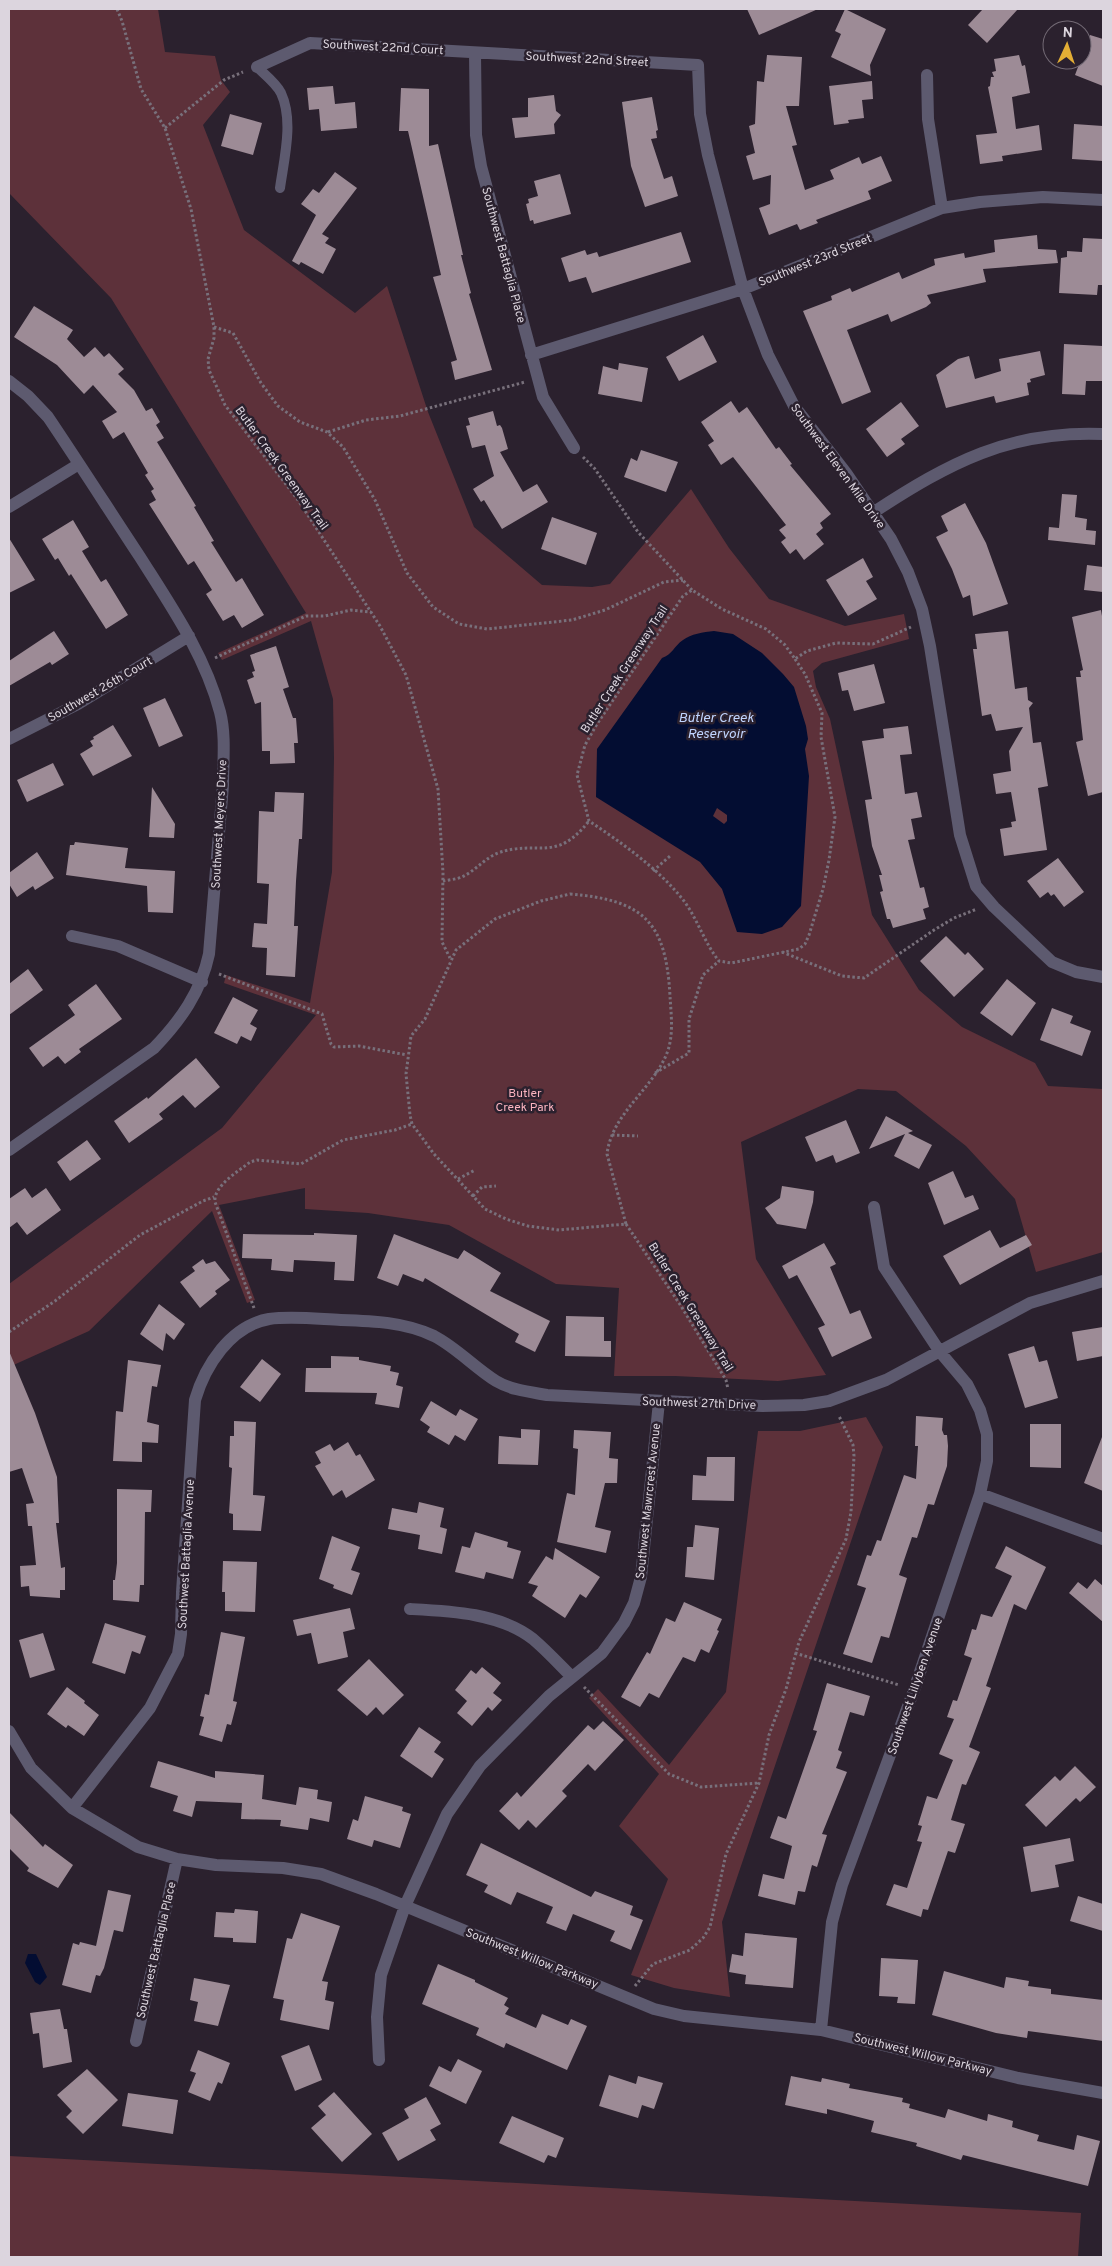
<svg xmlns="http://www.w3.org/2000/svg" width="1112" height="2266" font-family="Overpass,sans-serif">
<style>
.green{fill:#5d313a}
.water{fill:#030d32;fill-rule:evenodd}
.building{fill:#9d8b96}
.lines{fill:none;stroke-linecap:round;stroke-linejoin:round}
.path{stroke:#78707b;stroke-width:3;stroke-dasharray:2.5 2.5;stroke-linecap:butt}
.lane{stroke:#5d5a6f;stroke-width:10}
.street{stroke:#5d5a6f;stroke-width:12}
.labels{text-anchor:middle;stroke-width:5;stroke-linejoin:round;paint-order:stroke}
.street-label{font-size:12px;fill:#dcd5de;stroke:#2b212e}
.park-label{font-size:12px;fill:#fab3bf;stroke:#2b212e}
.water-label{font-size:14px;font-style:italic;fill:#c0d4fe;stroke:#2b212e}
</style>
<rect width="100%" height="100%" fill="#2b212e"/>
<path class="green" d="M9,9H158L165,52L215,56L221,80L230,92L203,125L244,230L355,313L387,286L428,412L474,527L542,585L592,587L610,584L691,489L729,548L769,599L845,626L904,614L909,639L822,663L813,671L816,687L830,719L872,915L919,990L962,1027L1035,1063L1048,1086L1103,1089V1252L1036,1272L1015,1199L966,1146L896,1091L858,1089L741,1142L756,1259L826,1375L778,1381L675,1376H614L619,1288L556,1284L449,1225L368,1213L305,1209V1188L219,1205L255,1300L247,1303L212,1211L89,1331L9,1367V1284L222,1128L316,1015L224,983L226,975L310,1003L332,872L334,758L333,699L311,621L222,660L218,653L306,613L111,298L9,193Z
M866,1417L883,1447L722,1922L730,1997L674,1988L631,1975L668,1879L619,1826L659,1774L589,1698L598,1689L669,1765L726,1692L758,1431H800Z
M9,2156L1081,2213L1078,2257H9Z"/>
<path class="water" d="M714,631L733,634L762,653L783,674L794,687L806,726L808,739L805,749L809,776L801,906L782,927L762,934L737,932L722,889L700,862L596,797L597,749L662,658C672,655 674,646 683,640C691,634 703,632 714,631ZM717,808L727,815V821L724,824L713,816Z
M28,1954H36L47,1977L40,1985L35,1982L25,1963Z"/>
<path class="building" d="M747,9H818L759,35Z
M845,9L886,29L870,65L871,76L831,57L841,34L835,31Z
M983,9H1018L987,43L968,25Z
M1090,35L1103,39V86L1075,75Z
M767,55L802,57L799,106H786L797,145L792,146L805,190L834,179L830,170L859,157L862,164L881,156L892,181L868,191L871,199L816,220L818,223L800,230L797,224L769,235L759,208L770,204L771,175L753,180L746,156L755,153L749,126L755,124L757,81L764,82Z
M1019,55L1022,66L1025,65L1030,93L1012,97L1016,129L1039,125L1042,150L1002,156L1003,161L980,164L976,135L997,133L988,87L990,86L991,77H994L992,72L996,71L994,59Z
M872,81L873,99L862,100L864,118L848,120L849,123L834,125L829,86Z
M333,86L335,104L355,102L357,128L321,131L319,109L309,110L307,88Z
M401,88L429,89V146L438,144L463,255H461L471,293L469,294L492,370L455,380L451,362L457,360L433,277L441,275L408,131H399Z
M554,95L556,111L561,115L554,124L555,134L515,138L512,118L528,117V98Z
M652,97L658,130L656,131L657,138L651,139L664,179L672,176L678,196L645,207L631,166L622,102Z
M230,114L262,123L253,155L221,146Z
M1074,124L1103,126V161L1072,159Z
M335,172L357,188L322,234L329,238L325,243L336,249L323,274L301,262L299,265L292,261L316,215L301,204L313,189L319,193Z
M560,174L571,214L534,224L533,220L530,221L526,204L529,203L528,199L538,196L534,181Z
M681,232L691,262L592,293L586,277L569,282L561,258L585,250L587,255L597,252L599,257Z
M1037,235L1038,249L1056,250L1058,263L983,269L986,282L927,295L931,303L926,307L891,322L888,314L847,330L871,392L842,404L803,311L832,300L831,296L850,288L852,292L899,272L902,279L935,265L934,259L964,253L965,258L995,252L994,240Z
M1083,238L1103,239V285H1098L1097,295L1059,293L1061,258L1067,257V251L1082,252Z
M34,306L73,330L67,339L84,357L95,347L104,357L109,353L124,369L118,374L134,390L146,411L152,408L160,422L156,425L164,438L157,442L196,506L194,507L214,541L211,542L236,582L242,578L264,615L242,628L234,615L223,621L206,594L212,590L194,561L188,565L149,504L156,500L151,491L154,489L145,475L148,473L124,432L113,439L102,421L117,412L93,385L84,394L57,365L14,337Z
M703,335L717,362L679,381L666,357Z
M1064,344L1103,346V381H1086L1085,395L1062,394Z
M1040,351L1045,375L1030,379L1031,382L1027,383L1029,395L996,403L994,396L946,408L936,375L958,359L969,356L975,379L1001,371L999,359Z
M619,363L648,368L642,402L598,394L603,366L618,370Z
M731,401L739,413L747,407L776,449L779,447L792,464L790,465L831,514L820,523L823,528L816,534L824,544L804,560L796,549L790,554L781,542L786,538L779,530L786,525L733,457L721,465L708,445L714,441L701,422Z
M901,402L919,426L901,439L905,444L887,457L866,429Z
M493,411L497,426L500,425L502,428L508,449L500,452L523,492L537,484L548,502L502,529L484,500L481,502L473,489L494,476L485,445L472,448L466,426L470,425L468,418Z
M641,450L678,462L666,492L624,477L631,458L637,461Z
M1062,494L1077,495L1075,517L1087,519L1086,530L1096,531L1095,545L1048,540L1049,527L1059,528Z
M965,503L986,543L1008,604L973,616L970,595L963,598L952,569L936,537L948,531L941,516Z
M552,517L597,533L586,565L541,549Z
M73,520L89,547L82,551L101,582L106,579L128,615L106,629L71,574L69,576L58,558L55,560L42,539Z
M9,538L35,580L9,593Z
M863,558L873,577L866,581L877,599L848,616L826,580Z
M1087,565L1103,567V592L1084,590Z
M1101,610L1103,622V792L1088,796L1076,742L1083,740L1076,677H1081L1080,671L1083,670L1072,617Z
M54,631L69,654L52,665L50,662L9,686V661Z
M1008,631L1015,689L1027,687L1028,700L1033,703L1029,708L1033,743L1041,742L1048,786L1038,788L1047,850L1004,856L1000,829L1012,827L1011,822L1016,821L1011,792L996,794L993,774L1011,771L1009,751L1023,727L996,731L991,714L982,716L973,649H977L975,634Z
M276,646L289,687L283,689L293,718H296L298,743H294L295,763L270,764V751H262L261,702L255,704L247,680L254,677L252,672L255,671L250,655Z
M874,664L885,703L854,711L848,690L842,691L838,673Z
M165,698L183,736L159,747L143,708Z
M113,725L132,756L93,776L80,754L93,746L90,741L94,739L93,737Z
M908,726L912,754L900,755L905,794L917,792L922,817L911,819L915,839L908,840L920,888L924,887L929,907L923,909L926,919L893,928L890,919H887L880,892L883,891L879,875H882L872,846L865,800L872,799L862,741L884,738L883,729Z
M53,763L64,785L27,802L17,780Z
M152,787L175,824L174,838L149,837Z
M275,792L304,793L302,839H299L296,881L294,926H298L295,977L266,975L267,948L252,947L254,923L267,924L269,884L257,883L259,811L274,812Z
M75,842L128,848L125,868L175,871L173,913L148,912L147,886L66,875L70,845H74Z
M37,852L54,878L35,890L33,886L17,897L9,884V873Z
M1058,858L1084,892L1064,907L1054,894L1051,896L1048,892L1040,898L1027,881Z
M946,936L965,955L968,952L984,969L954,997L920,961Z
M28,969L43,990L9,1015V984Z
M1007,979L1036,1003L1012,1036L980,1013Z
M96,984L122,1019L79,1049L81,1052L65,1064L58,1056L43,1067L29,1048L75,1015L68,1005Z
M233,997L258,1010L250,1024L257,1028L251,1041L241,1036L237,1044L214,1033Z
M1052,1008L1073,1016L1070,1023L1091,1031L1082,1056L1040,1040Z
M196,1058L220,1087L195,1108L183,1095L159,1114L163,1119L129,1143L114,1121L147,1097L148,1099Z
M886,1116L913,1131L908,1133L932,1145L919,1169L894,1156L905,1134L869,1149Z
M846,1120L860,1153L836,1163L833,1155L816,1162L805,1137Z
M87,1140L101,1159L70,1181L57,1162Z
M953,1171L965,1198L973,1195L979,1209L944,1225L928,1183Z
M782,1186L814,1191L813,1202L806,1229L777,1224L765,1208L780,1198Z
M25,1188L32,1198L46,1188L61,1210L27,1235L17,1222L9,1228V1199Z
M990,1230L1000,1248L1026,1235L1032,1245L960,1285L943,1256Z
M314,1233L357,1235L354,1281L334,1280L335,1262L294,1260L293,1272L271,1270L272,1259L242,1258L243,1234L314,1235Z
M394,1234L458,1259L464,1250L501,1273L490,1291L550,1321L535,1352L515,1342L519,1334L425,1278L423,1282L403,1274L398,1286L377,1278Z
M824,1243L836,1264L830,1267L850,1314L860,1310L872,1338L832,1357L818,1328L825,1325L797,1275L789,1279L782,1266Z
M203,1259L206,1264L215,1261L230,1280L215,1291L217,1294L200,1308L180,1282L195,1271L192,1267Z
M159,1304L185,1324L174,1340L166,1333L163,1351L140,1334Z
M566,1316L604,1317V1341H611V1357L565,1356Z
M1103,1327V1356L1077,1361L1072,1332Z
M1034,1346L1039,1362L1047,1360L1058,1398L1025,1408L1008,1354Z
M9,1351L35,1413L57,1477L59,1523H56L61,1568L65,1567V1590H60V1598L30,1596L29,1586L21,1587L20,1566L36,1565L32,1526H28L26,1504L34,1503L22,1468L9,1472Z
M331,1356L359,1357V1360L391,1366L390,1371L399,1373L396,1385L403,1387L399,1408L375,1404L377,1393L305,1392L306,1368H331Z
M262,1359L281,1374L260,1402L240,1387Z
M128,1360L161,1365L157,1387L152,1386L147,1422L159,1425L158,1443L142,1442V1462L113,1461L116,1411L123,1412Z
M431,1401L456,1416L460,1409L478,1419L465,1441L455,1435L449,1445L427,1432L430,1427L420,1420Z
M916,1416L943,1418L942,1430L944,1435H947L948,1446L947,1466L934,1505L928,1504L917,1538L912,1537L899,1575L907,1578L889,1638L881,1636L872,1663L843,1654L866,1588L857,1585L867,1555L871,1556L877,1540L881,1541L904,1475L916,1479L918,1446H915Z
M234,1421L256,1422L253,1495L265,1496L261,1531L233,1530V1514L229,1513L232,1468L229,1467L230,1436H234Z
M1030,1424H1061V1468L1030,1467Z
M521,1429L540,1430L538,1465L498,1464L499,1436L521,1438Z
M574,1430L611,1432L609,1458L618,1459L617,1483H605L595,1527L611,1531L606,1553L557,1542L567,1493L575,1495L578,1449L573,1448Z
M1102,1437H1103V1491L1084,1483Z
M348,1442L356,1456L360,1454L375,1480L346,1498L342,1490L333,1496L315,1466L321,1463L315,1452L330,1444L334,1451Z
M707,1457H735L734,1501L692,1500L693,1475L706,1476Z
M117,1489L152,1490L151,1512H145L144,1585H140L139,1602L113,1600V1580H115L117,1563Z
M419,1502L444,1508L440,1527L447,1529L442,1554L418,1549L420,1535L388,1529L392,1508L417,1513Z
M695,1525L719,1528L714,1580L685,1577L687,1547H693Z
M475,1532L508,1542L507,1547L521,1551L513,1579L486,1572L484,1579L455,1572L462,1546L470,1548Z
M332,1536L360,1547L351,1570L360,1573L352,1595L333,1588L334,1585L319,1579Z
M1006,1546L1046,1567L1026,1610L1014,1604L986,1686L991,1688L969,1747L980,1752L966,1785L962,1784L951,1820L965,1824L955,1853L948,1851L928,1910L923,1909L921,1917L886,1905L894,1884L907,1888L922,1842L917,1841L922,1826L918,1825L927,1796L937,1799L953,1760L939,1754L954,1719L947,1717L953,1700L957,1701L972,1658L964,1655L972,1629L976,1630L981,1614L992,1617L1012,1576L995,1568Z
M555,1548L600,1577L586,1598L580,1594L565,1618L532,1596L538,1586L528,1583L546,1556L553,1560Z
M223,1561L257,1562L255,1612L225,1611V1592H222Z
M1095,1579L1103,1586V1622L1069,1593L1078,1582L1087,1589Z
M684,1602L722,1619L717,1630L719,1631L709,1653L701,1649L695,1662L683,1657L659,1698L649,1693L640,1707L621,1697L647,1652L650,1654L666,1618L675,1622Z
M350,1608L355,1629L343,1632L348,1657L318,1664L311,1633L297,1636L293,1620Z
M105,1623L146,1636L140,1654L132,1651L125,1674L92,1663Z
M221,1632L245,1637L233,1701L237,1702L231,1725L227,1724L222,1742L199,1735L204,1717L200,1716L205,1694L209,1695Z
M43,1633L55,1670L30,1678L19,1640Z
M369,1659L404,1695L383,1715L376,1707L367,1716L337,1690Z
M482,1667L501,1683L493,1693L502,1700L492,1711L488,1707L472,1726L457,1713L467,1701L455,1690L471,1670L476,1674Z
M827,1683L870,1696L864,1716L850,1712L838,1750L842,1752L836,1768L847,1772L822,1834L827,1835L817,1867L812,1865L805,1892L798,1891L795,1905L758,1896L763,1874L784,1879L792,1846L770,1838L778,1816L786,1819L817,1731L813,1730Z
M67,1687L85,1701L84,1703L99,1715L84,1736L68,1725L66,1728L47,1714Z
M603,1721L624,1740L595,1771L588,1764L562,1791L567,1796L536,1828L528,1820L519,1830L499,1811L517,1792L521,1797L588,1725L594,1730Z
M419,1727L441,1742L434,1752L444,1759L432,1778L400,1756Z
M158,1761L215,1778V1771L264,1775L262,1799L296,1805L299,1787L318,1790L317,1799L332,1802L329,1822L310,1818L308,1830L280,1826L281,1820L241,1819L242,1803L196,1801L192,1817L173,1811L178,1796L150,1787Z
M1075,1766L1096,1787L1080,1802L1076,1798L1046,1827L1025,1805L1055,1776L1060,1781Z
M365,1796L403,1807L402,1811L411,1814L400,1848L374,1840L372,1847L347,1839L353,1819L358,1821Z
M9,1812L43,1847L45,1844L73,1865L58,1888L27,1871L29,1868L9,1848Z
M1070,1838L1074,1861L1055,1865L1059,1887L1031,1892L1023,1847Z
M481,1843L591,1897L595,1891L633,1906L630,1915L643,1920L631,1950L610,1941L615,1931L573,1914L566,1931L546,1923L553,1907L517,1892L511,1905L484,1892L488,1885L466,1875Z
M108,1890L131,1895L123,1932L114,1930L104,1968L100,1976L96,1975L91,1993L62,1985L73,1943L79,1945L80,1942L96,1946Z
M1078,1896L1103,1904V1931L1070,1921Z
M235,1909L258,1911L256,1943L233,1942V1938L214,1937L216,1912L234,1913Z
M301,1913L340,1926L322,1981L328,1982L325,2000L334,2002L329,2030L280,2020L284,2000L273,1998L287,1938L292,1939Z
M745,1933L797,1938L793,1988L745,1984L746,1975L729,1972L732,1954L743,1956Z
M881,1958L918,1960L915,2004L897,2003L898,1997L879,1996Z
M438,1964L475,1980V1982L508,1998L504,2005L509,2008L505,2014L536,2028L542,2014L568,2025L571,2019L587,2026L567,2070L506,2043L504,2048L476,2035L479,2028L422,2004Z
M944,1971L1004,1988L1006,1977L1029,1981L1028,1986L1051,1989V1994L1103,2000V2041L1028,2031L1027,2038L996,2033L932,2015Z
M194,1978L230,1985L218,2026L194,2021L198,2002L190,2000Z
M60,2009L64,2029H67L72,2062L43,2068L39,2033L33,2034L30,2013Z
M309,2045L322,2080L295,2091L281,2056Z
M198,2050L230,2063L222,2084L218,2082L210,2101L188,2092L196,2073L190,2071Z
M458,2059L482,2071L466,2104L429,2086L439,2066L451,2072Z
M87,2069L118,2100L83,2134L66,2117L72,2111L57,2095Z
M609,2075L636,2084L638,2076L663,2083L654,2109L642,2105L638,2118L599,2106Z
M791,2076L821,2082L822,2078L850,2084L849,2088L903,2098L902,2102L910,2104L909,2108L945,2118L948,2109L987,2121L988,2114L1013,2121L1012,2127L1039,2135L1037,2141L1074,2150L1077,2135L1100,2141L1088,2186L963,2155L961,2160L916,2146L917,2143L871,2132L874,2121L827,2109V2114L785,2105Z
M334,2092L372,2134L342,2162L311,2128L326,2115L318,2106Z
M128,2093L178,2100L173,2134L122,2126Z
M426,2097L441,2124L430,2130L436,2140L398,2161L382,2133L409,2118L404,2109Z
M512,2116L564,2138L556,2158L548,2155L544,2163L499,2143Z"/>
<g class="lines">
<path class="path" d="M117,9L122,21L141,89L165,128L191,209L214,327V338L208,359L209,370L225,405L298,500L380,626L406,675L438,789L443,873L442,942L450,958
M165,128L224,80L243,72
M214,327L233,333L261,383L278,406L300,422L327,432L343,447L375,500L407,573L433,607L459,624L487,629L572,620L605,610L664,582L683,580
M328,432L366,420L400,416L525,382
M583,457L595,469L638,532L692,590
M215,658L306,616H325L351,610L371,612
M795,659L805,674L822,713L821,737L835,817L829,860L823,889L809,935L805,944L799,949L731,963L719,961C705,944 698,920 684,901C659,869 622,843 589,821L577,775L585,745L597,724L683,596L692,590L722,609L766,629L785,645L795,659L807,651L836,643L873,644L911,627
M653,871L670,856
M443,881C449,880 457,879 462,877C475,871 485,858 498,853C538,839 555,864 589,821
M570,894C643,900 666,921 670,996C671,1014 674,1035 667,1053C653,1089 612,1113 607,1154L626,1224L559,1230L528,1226L506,1219L485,1209L473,1196L434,1154L412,1124L410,1115L406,1074L411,1036L425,1019L456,950L495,919L541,901Z
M782,952L842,976L864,978L934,930L954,918L977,909
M219,974L322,1014L331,1044L334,1047L359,1046L407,1055
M655,1073L689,1053V1019L703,975L719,961
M612,1135L638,1136
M458,1179L475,1170
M473,1196L482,1187L496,1186
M626,1224L681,1306L726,1380L728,1389
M254,1308L215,1202C213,1186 239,1171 250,1162L257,1160L301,1164L343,1140L395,1130L412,1124
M9,1332L55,1301L140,1235L203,1201L214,1197
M795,1653L899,1685
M584,1687L669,1774L701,1787L759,1783
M635,1986L653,1964L690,1950L703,1938L710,1927L726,1854L759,1783L769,1735L786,1689L799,1642L846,1539L851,1512L854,1456L853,1445L839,1416"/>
<path class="lane" d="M257,67C264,74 276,83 281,93C294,121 284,159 280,188"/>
<path class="street" d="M475,53L476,135L481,166L543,397L574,448
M257,67L310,43L698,65L700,114L708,155L743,289L768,355L794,406L846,473L891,539L908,572L922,609L930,646L960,835L976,886L994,907L1052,962L1076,972L1103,977
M927,75L928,119L942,208
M531,355L743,289L942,208L980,202L1043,197L1103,200
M9,381L28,396L48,417C79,463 109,510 140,557C171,606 205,655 220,712C226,735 223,762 223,785L209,954C201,992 180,1021 154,1048L9,1150
M9,507L79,464
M874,512C949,463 1010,430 1103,434
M9,739L78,704L189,636
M72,936L118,946L202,982
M980,1494L1103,1539
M410,1609C450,1611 500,1613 533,1639C547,1651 559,1664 572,1677
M9,1731L31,1768L72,1808L138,1847L177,1859L216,1865L283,1868L321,1874L376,1894L654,2009L684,2016L821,2030L1018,2078L1103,2093
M72,1808L150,1708L178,1654L181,1634L182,1592L195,1400C205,1366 230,1326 269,1319C292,1316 318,1319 341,1320C373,1321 405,1322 434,1336C457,1348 475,1368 496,1381C511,1390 530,1392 547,1395L762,1406L804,1405L829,1401L886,1380L1030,1303L1103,1281
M821,2030L832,1922L842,1885L914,1690L980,1494L987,1461V1434L980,1410L967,1384L940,1352L884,1267L874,1207
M136,2041L177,1859
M379,2060L377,2017L381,1975L405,1906L447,1814L480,1766L549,1696L602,1653L624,1623L634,1603L641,1577L659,1402"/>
</g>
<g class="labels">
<g class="street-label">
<text transform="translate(383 47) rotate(3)" y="4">Southwest 22nd Court</text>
<text transform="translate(587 59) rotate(3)" y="4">Southwest 22nd Street</text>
<text transform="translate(504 255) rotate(75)" y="4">Southwest Battaglia Place</text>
<text transform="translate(815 260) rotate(-22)" y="4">Southwest 23rd Street</text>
<text transform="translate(838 466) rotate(54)" y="4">Southwest Eleven Mile Drive</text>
<text transform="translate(282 468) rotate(54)" y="4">Butler Creek Greenway Trail</text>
<text transform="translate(624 669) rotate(-57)" y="4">Butler Creek Greenway Trail</text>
<text transform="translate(100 689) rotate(-30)" y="4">Southwest 26th Court</text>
<text transform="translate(219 824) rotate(-87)" y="4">Southwest Meyers Drive</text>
<text transform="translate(691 1307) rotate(58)" y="4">Butler Creek Greenway Trail</text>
<text transform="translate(699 1403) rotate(2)" y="4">Southwest 27th Drive</text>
<text transform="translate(648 1501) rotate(-84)" y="4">Southwest Mawrcrest Avenue</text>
<text transform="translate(186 1554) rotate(-87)" y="4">Southwest Battaglia Avenue</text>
<text transform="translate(915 1686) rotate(-71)" y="4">Southwest Lillyben Avenue</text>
<text transform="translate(156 1950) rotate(-77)" y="4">Southwest Battaglia Place</text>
<text transform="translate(532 1958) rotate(22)" y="4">Southwest Willow Parkway</text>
<text transform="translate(923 2054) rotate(14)" y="4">Southwest Willow Parkway</text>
</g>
<g class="park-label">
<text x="525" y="1097">Butler<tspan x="525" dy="14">Creek Park</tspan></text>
</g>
<g class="water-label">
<text x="716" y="722">Butler Creek<tspan x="716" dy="16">Reservoir</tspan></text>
</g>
</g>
<rect width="1112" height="2266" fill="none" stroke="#dcd5de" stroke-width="20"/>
<g transform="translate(1067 45) rotate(3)"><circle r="24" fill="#2b212e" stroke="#726974"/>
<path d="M0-4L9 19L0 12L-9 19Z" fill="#e3ae35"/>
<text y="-8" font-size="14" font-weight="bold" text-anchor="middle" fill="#dcd5de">N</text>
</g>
</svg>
